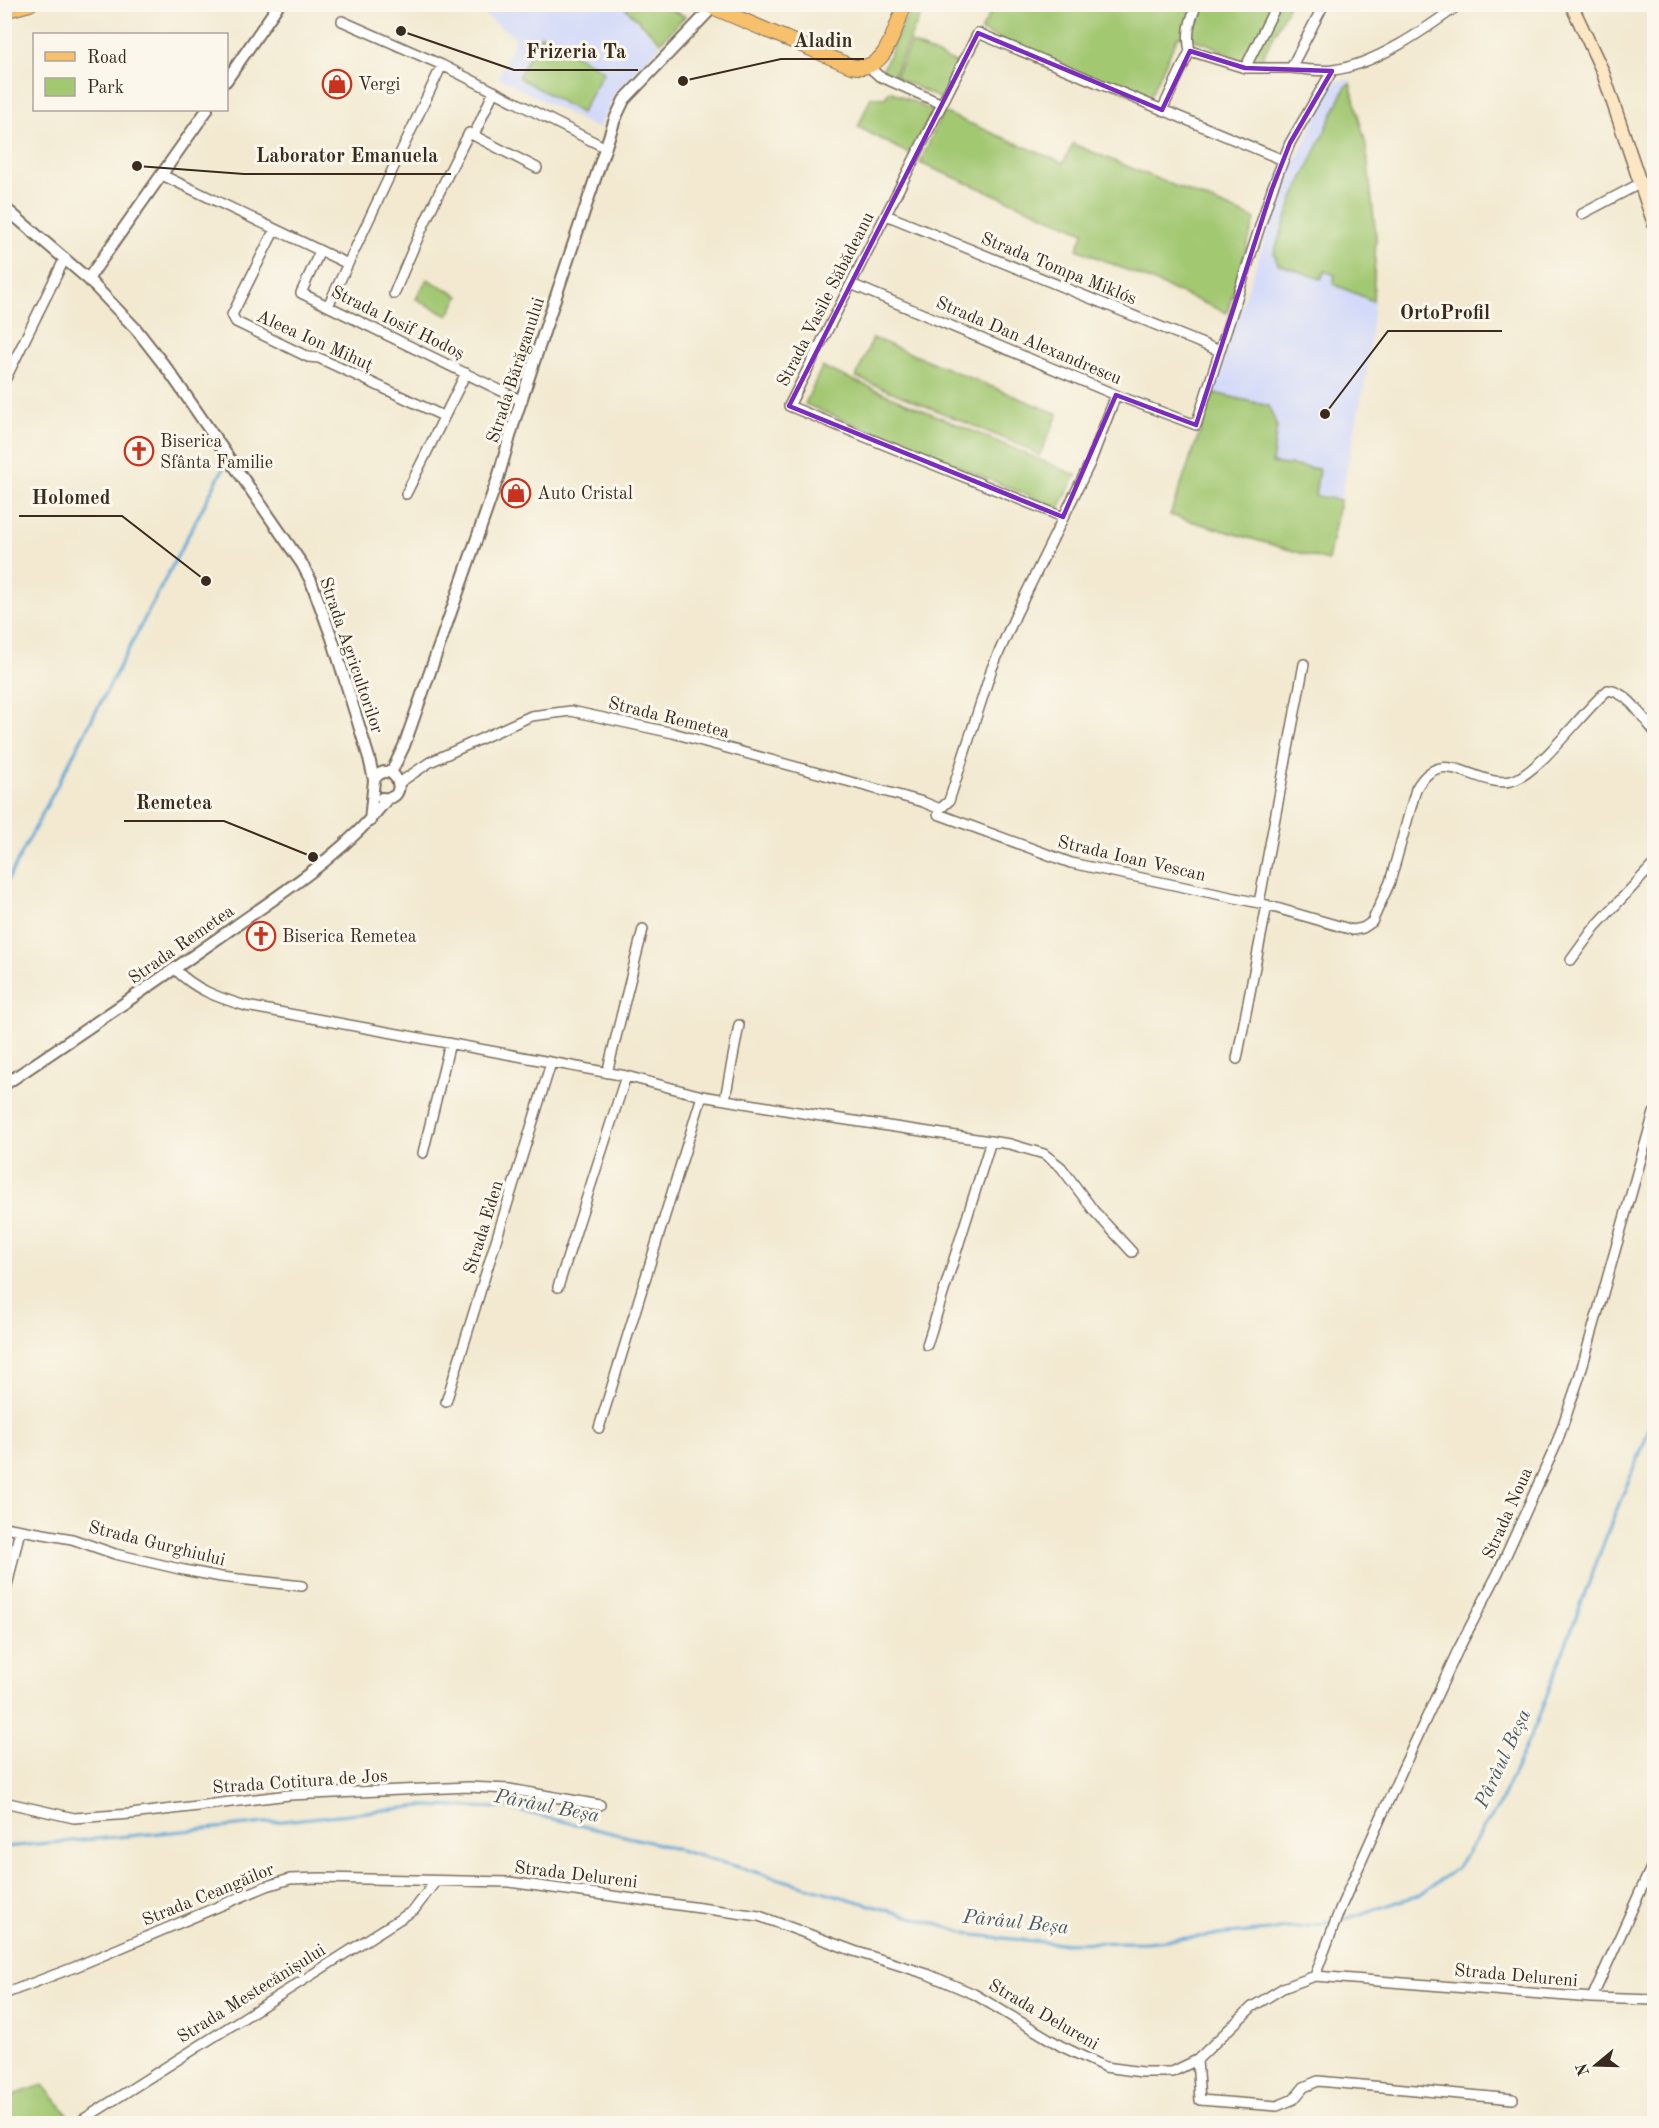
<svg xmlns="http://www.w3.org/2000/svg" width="1659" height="2128" font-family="'Old Standard TT',serif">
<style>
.built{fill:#d2d9f9}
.green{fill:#a3c872;stroke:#6f7948;stroke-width:1.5}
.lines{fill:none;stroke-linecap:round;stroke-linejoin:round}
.stream{stroke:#5da5d4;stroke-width:3}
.minor-casing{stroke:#7b6d5c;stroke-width:12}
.tertiary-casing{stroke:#7b6d5c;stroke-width:14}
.secondary-casing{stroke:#7b6d5c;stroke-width:15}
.primary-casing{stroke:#7b6d5c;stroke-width:16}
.minor{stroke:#fff;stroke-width:9}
.tertiary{stroke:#fff;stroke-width:10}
.secondary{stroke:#fce6c4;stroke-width:12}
.primary{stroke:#f7c06c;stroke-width:14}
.marked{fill:none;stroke:#7b2cbf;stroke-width:4.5;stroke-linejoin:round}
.labels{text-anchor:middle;stroke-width:6;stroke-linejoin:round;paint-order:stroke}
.poi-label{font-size:18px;fill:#3b2a1e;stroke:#fbf7ec;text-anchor:start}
.street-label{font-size:18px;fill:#3b2a1e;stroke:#fbf7ec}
.water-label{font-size:20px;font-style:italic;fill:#495b67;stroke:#fbf7ec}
.leader{fill:none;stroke:#3b2a1e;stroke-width:2}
.callout-dot{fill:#3b2a1e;stroke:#fbf7ec;stroke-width:2}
.callout-label{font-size:20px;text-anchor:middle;font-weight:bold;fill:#3b2a1e;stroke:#fbf7ec;stroke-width:6;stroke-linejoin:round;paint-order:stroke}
</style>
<rect width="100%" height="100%" fill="#fbf7ec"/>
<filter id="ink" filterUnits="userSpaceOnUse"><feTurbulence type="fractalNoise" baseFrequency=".0167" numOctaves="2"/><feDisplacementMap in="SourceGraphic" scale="12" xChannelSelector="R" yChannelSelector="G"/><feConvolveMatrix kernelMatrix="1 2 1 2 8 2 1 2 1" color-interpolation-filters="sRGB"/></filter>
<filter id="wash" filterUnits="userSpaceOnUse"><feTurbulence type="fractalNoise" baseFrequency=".008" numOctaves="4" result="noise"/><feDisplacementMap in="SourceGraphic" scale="24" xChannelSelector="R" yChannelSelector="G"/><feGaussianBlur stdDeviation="1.35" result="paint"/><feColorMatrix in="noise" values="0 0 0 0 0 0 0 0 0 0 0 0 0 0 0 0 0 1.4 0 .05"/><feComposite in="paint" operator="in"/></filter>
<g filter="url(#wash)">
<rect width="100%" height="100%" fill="#f2e9d0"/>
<path class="built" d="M471,5H621L661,45L618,91L598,128L594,127L498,77L516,38Z
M1349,79L1366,146L1376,237L1374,304L1367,371L1328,561L1170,515L1283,186L1324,103L1326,84Z"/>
<path class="green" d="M622,5H659L685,16L661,42Z
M912,5H925L893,76L882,71Z
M994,5H1289L1257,68L1206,43L1178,36L1148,101L981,31Z
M541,35L604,71L581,113L518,77Z
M911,43L958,64L941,99L895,77Z
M1350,83L1366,146L1376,237L1373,301L1333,284L1335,275L1325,271L1321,279L1278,264L1274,253L1293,199L1346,86Z
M890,91L933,111L911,155L858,127L871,97L885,98Z
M943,112L1063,163L1073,144L1255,219L1227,313L1077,249L1084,232L920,163Z
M427,279L459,296L448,316L416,299Z
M873,338L1058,414L1039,456L1027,448L856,377Z
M822,367L1076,475L1059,508L805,404Z
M1214,393L1269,406L1277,427L1272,463L1319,469L1315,496L1340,500L1328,561L1170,515Z
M43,2085L75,2123H5L4,2098Z"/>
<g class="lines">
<path class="stream" d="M4,887L223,469
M4,1847L228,1827L422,1806L507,1808L662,1845L974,1935L1053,1943L1146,1942L1309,1926L1332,1922
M1339,1921L1419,1895L1457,1868L1498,1807L1536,1724L1612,1521L1645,1441L1654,1410"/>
</g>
</g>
<g filter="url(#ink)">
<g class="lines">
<g class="minor-casing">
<path id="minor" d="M1197,4C1190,20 1186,34 1190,51L1245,68H1291
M1324,4L1291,68C1304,69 1320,72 1333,70C1375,65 1426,29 1460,4
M342,21L442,65L606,148
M869,67L879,76L942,104
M1245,68L1277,4
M1162,110L1190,51
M474,135L494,91
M162,175L348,264
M1582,214L1641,183
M886,215L1220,351
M275,229L232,315L236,322L308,357L319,358L443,416
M320,251L301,293L522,401
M851,284L1116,395L1196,425L1272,189L1290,143L1332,71
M394,294C416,239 442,185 469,133L537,168
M328,306L442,65
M4,382L65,258
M406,494L466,373
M1063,517L789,406L978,33L1283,160
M399,783L430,762L531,716L571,711L673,733L923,802L940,809
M940,809L938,814L1071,863L1259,903L1353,930L1363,928L1372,922L1390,882L1416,789C1442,742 1475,788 1511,781C1538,775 1584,709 1608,690C1628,692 1642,717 1654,731
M940,809L949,801L992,668L1017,612L1090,463L1116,395
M1259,903L1304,664
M1571,960L1595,927L1654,864
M175,969C195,990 219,998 246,1006L626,1076L702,1096L827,1117L1010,1144L1044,1154L1061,1167L1094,1211L1132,1252
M1237,1059L1267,905
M607,1073L643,929
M725,1099L739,1025
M423,1153L450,1043
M558,1287L626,1076
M927,1345L991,1141
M446,1402L551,1063
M599,1428L702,1096
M4,1527L72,1539L115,1554L184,1570L221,1577L302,1586
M4,1599L20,1530
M4,1802L74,1818L131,1814L289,1795L469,1787L509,1789L600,1805
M1315,1976L1340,1909L1403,1768L1458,1650L1498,1573L1556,1445L1579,1378L1654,1113
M4,1994L75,1967L267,1886L290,1879L320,1878L509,1882L759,1916L854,1951L927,1974L974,1994L1061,2046L1105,2067L1142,2072H1172L1197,2060L1252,2007L1283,1988L1315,1976L1592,1998L1654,2000
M1592,1998L1654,1861
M1197,2060L1200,2100L1277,2106L1294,2099L1304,2087L1318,2081L1513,2099
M76,2124L414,1910L435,1882"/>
</g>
<g class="tertiary-casing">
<path id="tertiary" d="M226,81L279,4
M4,207L88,279L136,329L171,374L302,564L311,581L332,638L369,758L374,780L370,821
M88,279L207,110
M391,773L404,746L498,478L515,419L615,119L624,100L712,8
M374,780C393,753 414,802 382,798
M4,1085C81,1033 158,981 234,927C288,889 347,851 388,798"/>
</g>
<g class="secondary-casing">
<path id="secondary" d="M1571,4L1602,70L1654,224"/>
</g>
<g class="primary-casing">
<path id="primary" d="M705,4L851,66C886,75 894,30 905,4
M4,11L30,4"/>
</g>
<use href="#minor" class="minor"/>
<use href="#tertiary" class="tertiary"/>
<use href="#secondary" class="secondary"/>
<use href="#primary" class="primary"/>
</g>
</g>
<path class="marked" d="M978,33L1162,110L1190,51L1245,68L1332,71L1290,143L1272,189L1196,425L1116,395L1063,517L789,406Z"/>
<defs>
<g id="shop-ring" transform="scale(1.5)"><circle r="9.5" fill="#fbf7ec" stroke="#c8321e" stroke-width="1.5"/><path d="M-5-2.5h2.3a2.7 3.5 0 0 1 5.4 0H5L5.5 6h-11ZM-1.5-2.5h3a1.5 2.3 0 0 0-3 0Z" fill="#c8321e"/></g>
<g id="church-ring" transform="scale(1.5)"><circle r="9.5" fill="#fbf7ec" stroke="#c8321e" stroke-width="1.5"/><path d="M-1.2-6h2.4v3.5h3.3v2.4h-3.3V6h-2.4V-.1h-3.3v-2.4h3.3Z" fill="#c8321e"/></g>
</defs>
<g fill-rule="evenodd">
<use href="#shop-ring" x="337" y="84"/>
<use href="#church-ring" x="139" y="451"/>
<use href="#shop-ring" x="516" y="493"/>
<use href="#church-ring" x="261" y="936"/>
</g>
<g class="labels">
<g class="poi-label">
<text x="358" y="90">Vergi</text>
<text x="160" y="447">Biserica<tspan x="160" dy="21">Sfânta Familie</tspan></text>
<text x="537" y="499">Auto Cristal</text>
<text x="282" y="942">Biserica Remetea</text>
</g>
<g class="street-label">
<text transform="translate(1059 268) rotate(22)" y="6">Strada Tompa Miklós</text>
<text transform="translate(825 299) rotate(-63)" y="6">Strada Vasile Săbădeanu</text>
<text transform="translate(398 322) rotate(26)" y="6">Strada Iosif Hodoș</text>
<text transform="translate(315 340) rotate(24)" y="6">Aleea Ion Mihuț</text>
<text transform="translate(1029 340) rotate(23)" y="6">Strada Dan Alexandrescu</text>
<text transform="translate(515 370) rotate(-72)" y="6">Strada Bărăganului</text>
<text transform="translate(352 655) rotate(71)" y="6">Strada Agricultorilor</text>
<text transform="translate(669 717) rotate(14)" y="6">Strada Remetea</text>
<text transform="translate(1132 858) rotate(13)" y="6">Strada Ioan Vescan</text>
<text transform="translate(181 944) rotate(-35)" y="6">Strada Remetea</text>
<text transform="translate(483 1227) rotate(-73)" y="6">Strada Eden</text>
<text transform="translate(1507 1513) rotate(-66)" y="6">Strada Noua</text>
<text transform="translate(157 1543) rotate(14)" y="6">Strada Gurghiului</text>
<text transform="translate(300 1781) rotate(-4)" y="6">Strada Cotitura de Jos</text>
<text transform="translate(576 1874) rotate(7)" y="6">Strada Delureni</text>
<text transform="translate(208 1894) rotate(-22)" y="6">Strada Ceangăilor</text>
<text transform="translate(1516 1975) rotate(5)" y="6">Strada Delureni</text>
<text transform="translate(251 1993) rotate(-32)" y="6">Strada Mestecănișului</text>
<text transform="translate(1044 2014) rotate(30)" y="6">Strada Delureni</text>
</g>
<g class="water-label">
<text transform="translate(1502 1758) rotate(-65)" y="7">Pârâul Beșa</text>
<text transform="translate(547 1805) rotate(11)" y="7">Pârâul Beșa</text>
<text transform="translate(1016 1921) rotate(6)" y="7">Pârâul Beșa</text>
</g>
</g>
<path class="leader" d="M683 81L781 59H864M401 31L514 70H638M137 166L244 174H451M1325 414L1388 331H1502M206 581L122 516H19M313 857L224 821H124"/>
<g class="callout-dot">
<circle cx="683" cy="81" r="6"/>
<circle cx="401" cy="31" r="6"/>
<circle cx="137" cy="166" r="6"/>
<circle cx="1325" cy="414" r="6"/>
<circle cx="206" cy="581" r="6"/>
<circle cx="313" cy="857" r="6"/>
</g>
<g class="callout-label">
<text x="823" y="47">Aladin</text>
<text x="576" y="58">Frizeria Ta</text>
<text x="347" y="162">Laborator Emanuela</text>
<text x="1445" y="319">OrtoProfil</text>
<text x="71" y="504">Holomed</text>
<text x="174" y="809">Remetea</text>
</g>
<rect width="1659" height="2128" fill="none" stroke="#fbf7ec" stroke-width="24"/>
<rect x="33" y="33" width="195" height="78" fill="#fbf7ec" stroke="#aea59a" stroke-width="1.5"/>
<rect x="45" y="52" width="30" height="9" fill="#f7c06c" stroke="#aea59a" stroke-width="1.5"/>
<text x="87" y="63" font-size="18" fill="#3b2a1e">Road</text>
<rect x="45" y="78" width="30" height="18" fill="#a3c872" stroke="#aea59a" stroke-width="1.5"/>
<text x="87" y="93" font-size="18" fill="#3b2a1e">Park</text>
<g transform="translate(1596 2065) rotate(251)" stroke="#fbf7ec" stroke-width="4.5" paint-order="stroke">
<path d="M0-4.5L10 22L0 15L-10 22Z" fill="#3b2a1e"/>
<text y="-9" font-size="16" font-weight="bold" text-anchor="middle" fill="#3b2a1e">N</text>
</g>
</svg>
